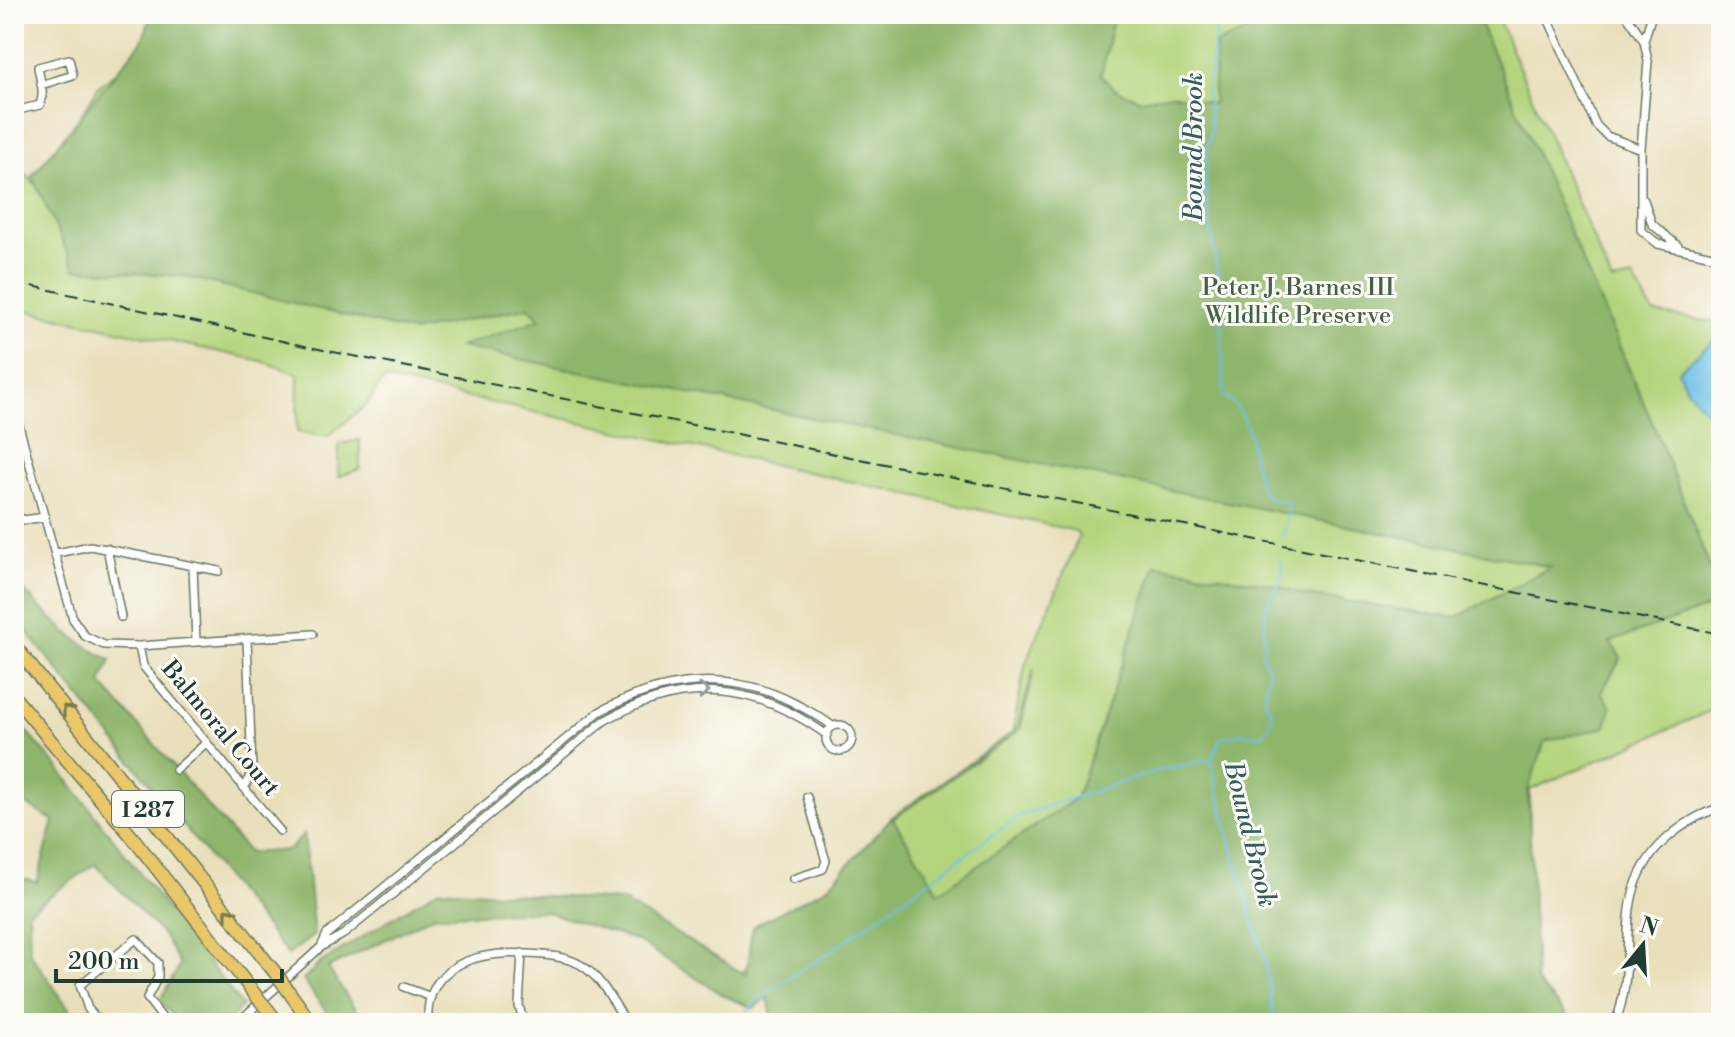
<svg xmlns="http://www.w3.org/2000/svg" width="1735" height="1037" font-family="'Libre Bodoni',serif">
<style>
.green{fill:#b3d47b;stroke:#698858;stroke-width:2;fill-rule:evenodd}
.forest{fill:#8eb66b;stroke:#567a50;stroke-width:2}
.water{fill:#6cbfe8;stroke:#467e8e;stroke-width:2}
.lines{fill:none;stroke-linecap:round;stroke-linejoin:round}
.stream{stroke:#6cbfe8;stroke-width:2}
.street-casing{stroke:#667663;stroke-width:10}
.highway-casing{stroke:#667663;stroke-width:15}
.street{stroke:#fff;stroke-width:7}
.highway{stroke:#eac769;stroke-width:12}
.rail{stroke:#1f3d34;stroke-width:2;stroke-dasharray:12 6;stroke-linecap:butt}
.highway-bridge-casing{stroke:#667663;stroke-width:15;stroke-linecap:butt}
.highway-bridge{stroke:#eac769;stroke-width:12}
.oneway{stroke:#8f9e9a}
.oneway2{stroke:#7a7b4c}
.labels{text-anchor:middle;stroke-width:6;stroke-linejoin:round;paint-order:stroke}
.shield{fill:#fdfcf7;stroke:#62766e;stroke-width:2}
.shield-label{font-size:22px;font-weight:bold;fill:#1f3d34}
.park-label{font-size:24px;fill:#446346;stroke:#fdfcf7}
.street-label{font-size:24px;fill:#1f3d34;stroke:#fdfcf7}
.water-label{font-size:26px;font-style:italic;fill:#325e61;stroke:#fdfcf7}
</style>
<rect width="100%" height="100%" fill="#fdfcf7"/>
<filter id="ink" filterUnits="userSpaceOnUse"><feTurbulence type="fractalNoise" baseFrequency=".0125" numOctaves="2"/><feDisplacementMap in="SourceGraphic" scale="16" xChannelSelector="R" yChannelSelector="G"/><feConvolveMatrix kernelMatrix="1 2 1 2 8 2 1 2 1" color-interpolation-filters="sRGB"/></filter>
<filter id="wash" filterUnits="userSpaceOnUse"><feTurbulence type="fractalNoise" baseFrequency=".006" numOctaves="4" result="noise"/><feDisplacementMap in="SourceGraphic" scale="32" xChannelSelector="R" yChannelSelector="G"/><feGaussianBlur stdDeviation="1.8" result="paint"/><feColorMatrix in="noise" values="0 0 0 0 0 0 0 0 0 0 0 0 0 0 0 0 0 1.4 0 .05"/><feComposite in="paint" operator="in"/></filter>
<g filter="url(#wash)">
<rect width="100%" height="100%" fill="#e9dfbb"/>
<path class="green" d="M158,14H1496L1612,282L1633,278L1654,313L1721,323V706L1530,790L1527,1006L823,1023L741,973L872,842L895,824L892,819L1013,733L1025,665L1079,537L1076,531L384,379L366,405L327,437L297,432L298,374L262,361L14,308V180L22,170L35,184L39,183L99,86L149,44ZM1533,587L1677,617L1609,642L1621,658L1601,693L1605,727L1545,741Z
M360,440V469L338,477L339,444Z"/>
<path class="forest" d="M152,14H1114L1101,75L1113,88L1141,100L1171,94L1213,104L1216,44L1262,25L1271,14H1476L1657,434L1721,595V603L1610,642L1621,658L1601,693L1611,707L1606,727L1545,741L1528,790L1536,982L1574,1023H773L768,998L753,1008L725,996L637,941L544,911L433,916L328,968L364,1023H335L303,980L320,963L439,889L622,901L746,975L752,927L828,887L892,817L1017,729L1034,669L1020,730L893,819L939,892L1076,798L1156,565L1275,585L1301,594L1455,618L1551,567L460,347L540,319L529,307L412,332L183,276L75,269L32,176L142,41Z
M14,579C42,611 72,642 111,660L101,683L249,853L289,850L304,834L314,935L288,955L14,616Z
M14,717L57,766L242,1006L230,1020L181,1023L159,1002L180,965L163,935L95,864L29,911L30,953L79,1023H14V877L37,882L54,821L20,801V777L14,775Z"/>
<path class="water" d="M1721,334V415L1710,416L1687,389L1678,371Z"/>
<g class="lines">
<path class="stream" d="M1207,14L1216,31L1207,92L1211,131L1207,145L1206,199L1220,287L1224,396C1261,419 1246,474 1268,499L1289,502L1283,537
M738,1023L755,1003L779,984L827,954L1020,815L1159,770L1211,759
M1280,1023L1273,1013L1265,962L1227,830L1211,759L1221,738L1240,733L1261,736L1271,723V708L1264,703L1269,670L1262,655C1266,640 1263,625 1266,609C1270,588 1286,587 1281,561"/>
</g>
</g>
<g filter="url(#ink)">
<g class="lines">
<g class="street-casing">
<path id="street" d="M1546,14L1596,125L1607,136L1641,149
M1626,14L1644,41L1648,61L1641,149V230L1658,244L1721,258
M1644,41L1652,14
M14,111L40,105C45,92 40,80 38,67L69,59L73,75L41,85
M1644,200L1652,224L1678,246
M14,408L73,619L85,636L104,645L139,646L313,634
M14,514L24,520L45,517
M107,548L121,617
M57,553L90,546L219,571
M193,566L196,642
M139,646L143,666L280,831
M826 738a13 13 0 1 1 26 0a13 13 0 1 1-26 0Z
M176,770L207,742
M245,787L252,770L247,639
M793,879L823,869L826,861L807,797
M321,947L327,934L599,712C661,678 729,669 794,703C807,710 820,716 831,725
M522,953L519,1006L524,1023
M404,987L431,997
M101,1023L88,1009L80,985L136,939L158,963V977L147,998L166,1023
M237,1023L321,947L344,934L604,721C682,677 754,682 827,735
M428,1023C424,963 480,951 528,954C546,955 565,956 581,965C602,978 614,1004 627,1023
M674,1023L677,1021
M1615,1023C1643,955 1604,890 1672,834C1687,822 1702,812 1721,808"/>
</g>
<g class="highway-casing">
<path id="highway" d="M14,645L277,975
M14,697L133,838L257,997
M297,1003L311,1023
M268,1010L278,1023"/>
</g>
<use href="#street" class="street"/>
<use href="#highway" class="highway"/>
<path class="rail" d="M14,282L309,347L1721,634"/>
<g class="highway-bridge-casing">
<path id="highway-bridge" d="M277,975L297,1003
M257,997L268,1010"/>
</g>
<use href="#highway-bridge" class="highway-bridge"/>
</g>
<defs><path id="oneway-chevron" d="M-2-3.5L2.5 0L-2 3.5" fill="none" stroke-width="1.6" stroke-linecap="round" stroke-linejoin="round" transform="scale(2)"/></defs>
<use class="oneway" href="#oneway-chevron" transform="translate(704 691) rotate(-2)"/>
<g class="oneway2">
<use href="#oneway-chevron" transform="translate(67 710) rotate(-129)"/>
<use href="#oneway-chevron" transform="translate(229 913) rotate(-128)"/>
</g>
</g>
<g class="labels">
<rect class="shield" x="112" y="791" width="72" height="36" rx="6"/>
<g class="shield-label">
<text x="148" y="817">I 287</text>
</g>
<g class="park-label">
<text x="1298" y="295">Peter J. Barnes III<tspan x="1298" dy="28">Wildlife Preserve</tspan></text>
</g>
<g class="street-label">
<text transform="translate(221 728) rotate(50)" y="8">Balmoral Court</text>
</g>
<g class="water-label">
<text transform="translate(1193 147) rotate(-90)" y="9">Bound Brook</text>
<text transform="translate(1251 834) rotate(76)" y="9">Bound Brook</text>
</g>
</g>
<rect width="1735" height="1037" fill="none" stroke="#fdfcf7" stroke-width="48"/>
<g transform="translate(1643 945) rotate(18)" stroke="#fdfcf7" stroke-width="6" paint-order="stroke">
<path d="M0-6L14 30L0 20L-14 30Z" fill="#1f3d34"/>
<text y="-12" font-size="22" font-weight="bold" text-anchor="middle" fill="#1f3d34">N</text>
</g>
<path d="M56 969v12h226v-12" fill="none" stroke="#1f3d34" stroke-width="4"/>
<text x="68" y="969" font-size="24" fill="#1f3d34" stroke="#fdfcf7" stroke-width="6" paint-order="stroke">200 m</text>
</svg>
